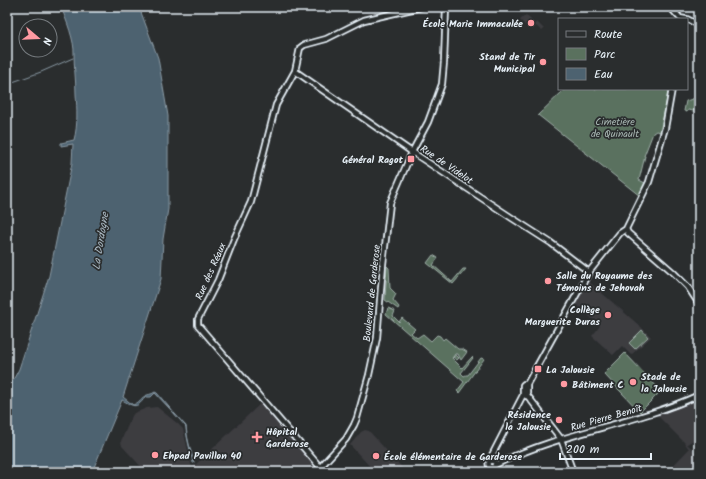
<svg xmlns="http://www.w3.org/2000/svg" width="706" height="479" font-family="Kalam,sans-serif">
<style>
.built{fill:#3d3c41}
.green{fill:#5a715e;stroke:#a1b1ab}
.water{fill:#4d6270;stroke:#8b9ba6}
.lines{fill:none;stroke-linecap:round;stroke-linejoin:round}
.stream{stroke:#8b9ba6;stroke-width:1}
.secondary-casing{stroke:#e8f1f8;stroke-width:8}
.secondary{stroke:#2a2d2e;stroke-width:4.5}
.poi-dot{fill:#ff9aa2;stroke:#2a2d2e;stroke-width:1.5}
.labels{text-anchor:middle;stroke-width:3.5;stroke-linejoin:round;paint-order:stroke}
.poi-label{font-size:10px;font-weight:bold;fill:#e8f1f8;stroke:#2a2d2e;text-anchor:start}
.park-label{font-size:10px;fill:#a8b7b3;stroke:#2a2d2e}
.street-label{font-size:10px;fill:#e8f1f8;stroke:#2a2d2e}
.water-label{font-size:11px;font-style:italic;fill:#aab8c2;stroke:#2a2d2e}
</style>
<rect width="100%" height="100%" fill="#2a2d2e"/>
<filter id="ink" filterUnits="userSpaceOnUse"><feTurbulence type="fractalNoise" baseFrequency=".025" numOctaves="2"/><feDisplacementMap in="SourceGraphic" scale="8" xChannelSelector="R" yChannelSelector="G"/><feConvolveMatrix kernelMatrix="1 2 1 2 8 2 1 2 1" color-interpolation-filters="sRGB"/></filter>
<g filter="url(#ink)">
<path class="built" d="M526,15L535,24L537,22L544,29L542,31L536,26L532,30L531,28L533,26L530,24L527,27L520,20Z
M588,281L641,327L651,337L631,355L622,346L613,355L592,336L600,326L576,304Z
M699,396V437L687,444L699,455V472H667L689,449L684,442L656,414Z
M260,404L290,438L293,436L314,463L311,466L314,469L313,472H146L122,446L121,441L132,416L134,413L147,408L157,407L178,424L183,429L192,468Z
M365,430L369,431L406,472H375L350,445L361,432Z"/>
<path class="green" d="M565,89H669L660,132L656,131L653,133L644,156H645L639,180L645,183L640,196L538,115Z
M699,97V112L688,110L687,112L684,111L686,101Z
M433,255L438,258L433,265L452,282L463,269H466L453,284L427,263Z
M387,266L389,268L390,288L396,294L393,300L399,307L398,309L385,300Z
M388,308L395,311L393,316L399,322L402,318L415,329L411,333L417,338L423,334L431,341L437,335L440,336L443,340L445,338L458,349H462L467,352L461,360L458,354H455L453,357L456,355L459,358L457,360L453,357L452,358L462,368L472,357L473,358L461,373L464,376L466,375H468L481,358L484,359L459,393L457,391L464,382L386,314Z
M642,330L648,337L635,349L629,343Z
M625,353L661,391L640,412L604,374Z"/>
<path class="water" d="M61,7H139L158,58L168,116V209L163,239L161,279L123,397L133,405C140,402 140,399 145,396C148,394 151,395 155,392L157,393L186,427C187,439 191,451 194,463H193C191,452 186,438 186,426L155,393L151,397H145C136,411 132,405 122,400L92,472H7V398L12,382L19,369L49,276L72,163L73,144L61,146V143L74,140C78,125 77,109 76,94C76,81 74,67 74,54C75,42 66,19 61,7Z"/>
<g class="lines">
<path class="stream" d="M7,84L41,72L73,58"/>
<g class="secondary-casing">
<path id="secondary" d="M670,7L680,18L685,19
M674,11H678L683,7
M687,19L699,25
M295,71L409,150L512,218L551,243L589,272
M626,229L649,182L665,128L672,89
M626,229L628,233L674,273L688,287L699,304
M527,395V384L589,272L620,233L626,229
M527,395L561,439L573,472
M526,396L523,394V385L524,384H527
M488.5 464a3.5 3.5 0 1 1 7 0a3.5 3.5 0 1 1-7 0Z
M492,461L491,457L523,395
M495,465C560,432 634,425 699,395
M320,467L198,325V319L218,280L234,239L251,202L276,105L295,71L300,48L304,45L326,39L364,20L421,7
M317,472L324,463L346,439L354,425L357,418L369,375L377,338L383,264L390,203L412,152L428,122L442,84L444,62L446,7"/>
</g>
<use href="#secondary" class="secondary"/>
</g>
</g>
<g class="poi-dot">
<circle cx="531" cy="23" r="4"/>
<circle cx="543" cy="62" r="4"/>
<rect x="407" y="155" width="8" height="8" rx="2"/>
<circle cx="548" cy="281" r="4"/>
<circle cx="608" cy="315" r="4"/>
<rect x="534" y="365" width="8" height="8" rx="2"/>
<circle cx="633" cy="382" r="4"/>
<circle cx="564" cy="384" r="4"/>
<circle cx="559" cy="420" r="4"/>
<path d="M255 431h4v4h4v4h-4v4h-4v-4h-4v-4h4z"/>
<circle cx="155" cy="455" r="4"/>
<circle cx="376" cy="456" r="4"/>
</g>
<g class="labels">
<g class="poi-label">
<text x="523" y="27" text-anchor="end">École Marie Immaculée</text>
<text x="535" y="60" text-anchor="end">Stand de Tir<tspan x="535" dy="12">Municipal</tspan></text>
<text x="403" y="163" text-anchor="end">Général Ragot</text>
<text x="556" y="279">Salle du Royaume des<tspan x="556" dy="12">Témoins de Jehovah</tspan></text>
<text x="600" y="313" text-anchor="end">Collège<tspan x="600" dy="12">Marguerite Duras</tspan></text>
<text x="546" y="373">La Jalousie</text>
<text x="641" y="380">Stade de<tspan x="641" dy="12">la Jalousie</tspan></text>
<text x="572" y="388">Bâtiment C</text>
<text x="551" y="418" text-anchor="end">Résidence<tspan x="551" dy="12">la Jalousie</tspan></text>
<text x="266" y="435">Hôpital<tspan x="266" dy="12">Garderose</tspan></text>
<text x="163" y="459">Ehpad Pavillon 40</text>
<text x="384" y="460">École élémentaire de Garderose</text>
</g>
<g class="park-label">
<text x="615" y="125">Cimetière<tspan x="615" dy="12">de Quinault</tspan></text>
</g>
<g class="street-label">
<text transform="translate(447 164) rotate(34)" y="4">Rue de Videlot</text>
<text transform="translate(210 271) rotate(-66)" y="4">Rue des Réaux</text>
<text transform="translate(371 293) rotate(-84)" y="4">Boulevard de Garderose</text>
<text transform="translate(606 417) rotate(-16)" y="4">Rue Pierre Benoît</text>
</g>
<g class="water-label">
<text transform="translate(100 241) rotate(-81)" y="4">La Dordogne</text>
</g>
</g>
<rect width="706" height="479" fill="none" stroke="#2a2d2e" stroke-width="24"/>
<rect x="12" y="12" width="682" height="455" fill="none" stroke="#e8f1f8" stroke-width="1.5" filter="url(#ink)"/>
<rect x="558" y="18" width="130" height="72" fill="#2a2d2e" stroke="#767b7f"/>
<rect x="566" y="31" width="20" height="6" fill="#2a2d2e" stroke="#767b7f"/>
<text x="594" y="38" font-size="12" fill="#e8f1f8">Route</text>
<rect x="566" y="48" width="20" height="12" fill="#5a715e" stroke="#767b7f"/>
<text x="594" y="58" font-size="12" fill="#e8f1f8">Parc</text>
<rect x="566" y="68" width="20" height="12" fill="#4d6270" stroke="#767b7f"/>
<text x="594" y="78" font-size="12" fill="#e8f1f8">Eau</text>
<g transform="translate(38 38) rotate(109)"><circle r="19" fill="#2a2d2e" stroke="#767b7f"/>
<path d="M0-3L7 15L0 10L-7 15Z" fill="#ff9aa2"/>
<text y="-6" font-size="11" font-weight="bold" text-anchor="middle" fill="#e8f1f8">N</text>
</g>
<path d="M560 453v6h91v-6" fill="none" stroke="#e8f1f8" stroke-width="2"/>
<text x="566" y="453" font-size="12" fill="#e8f1f8" stroke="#2a2d2e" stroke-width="3" paint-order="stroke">200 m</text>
</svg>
